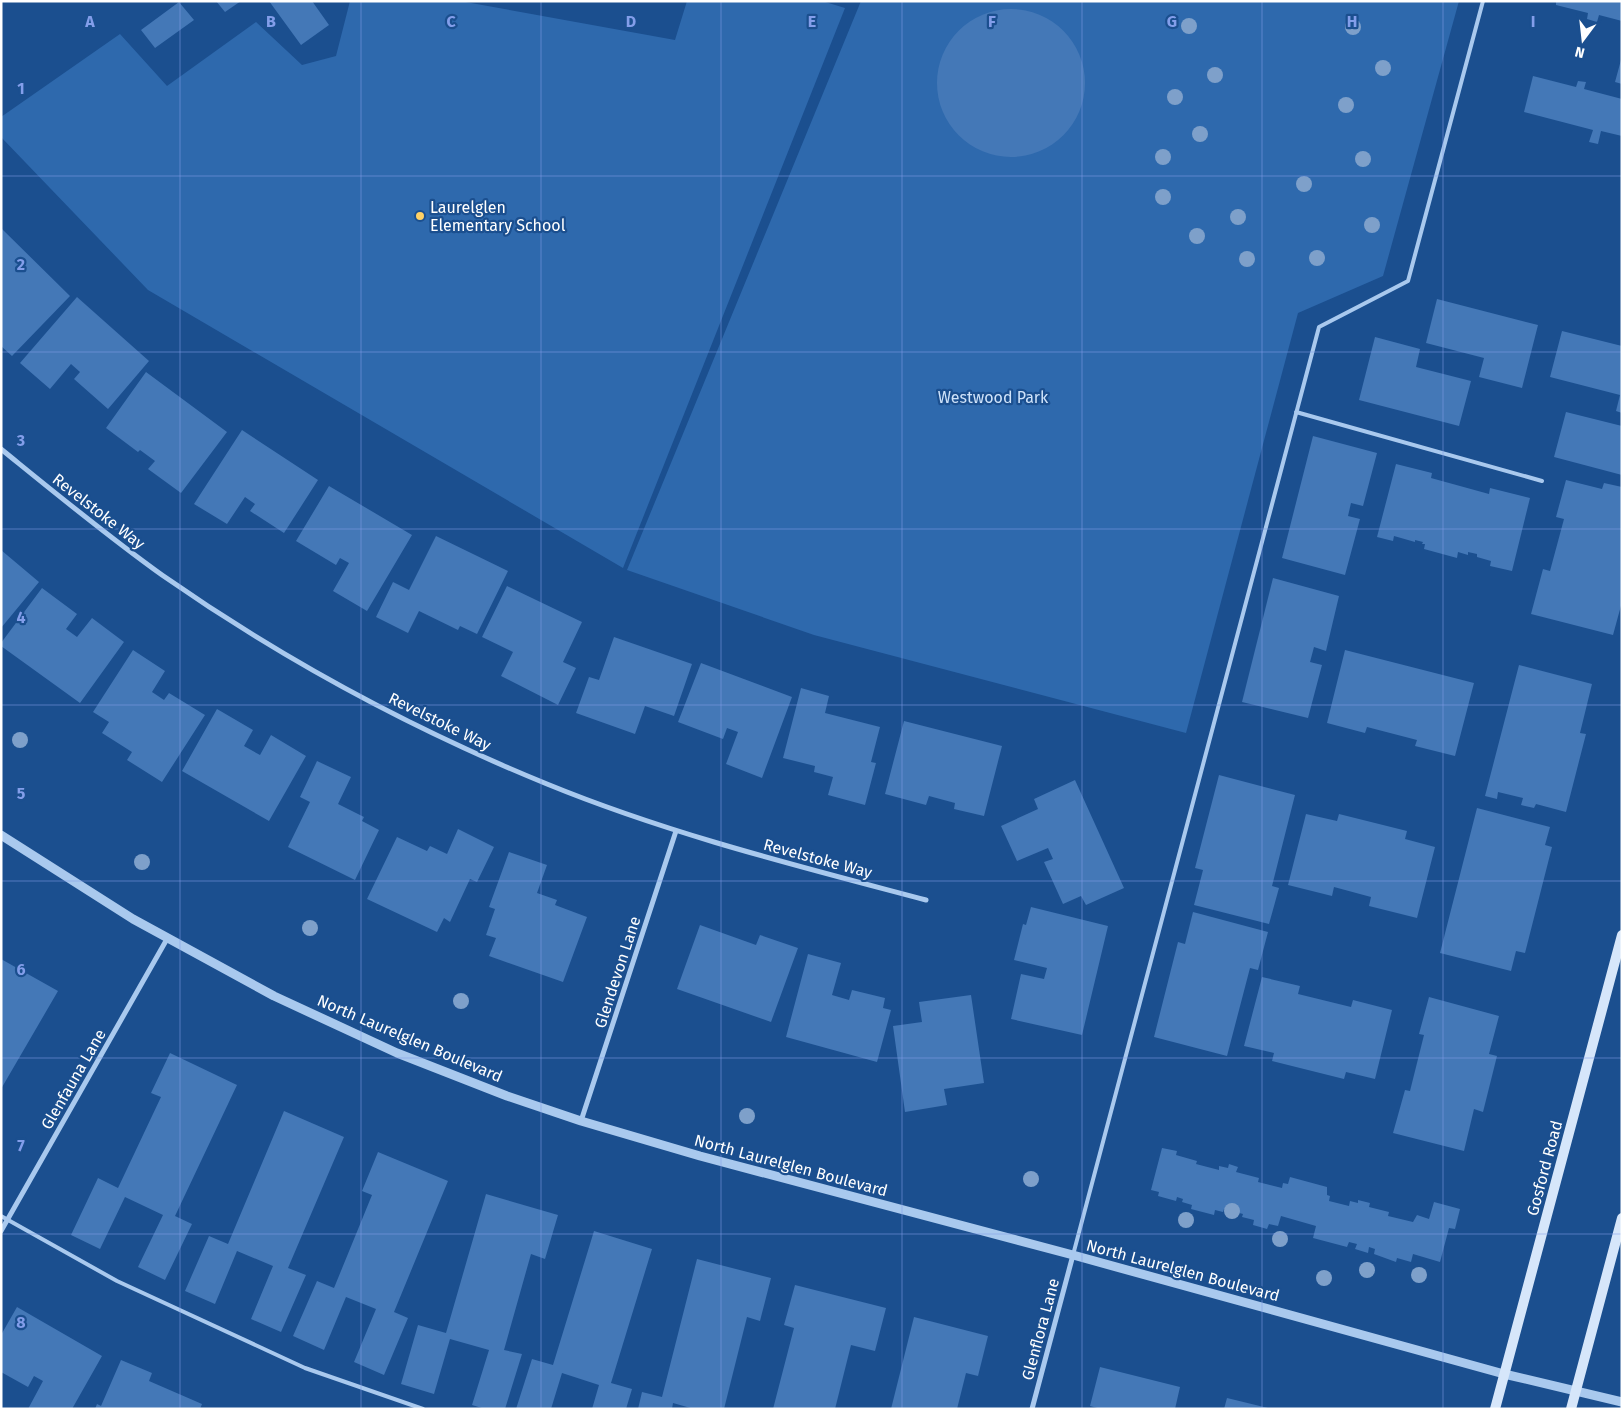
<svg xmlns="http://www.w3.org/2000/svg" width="1623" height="1410" font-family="'Fira Sans',sans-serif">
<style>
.green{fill:#2e69ad}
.building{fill:#4478b7}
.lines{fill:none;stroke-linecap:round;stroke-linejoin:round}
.service{stroke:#a9c9ee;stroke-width:4}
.minor{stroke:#a9c9ee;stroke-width:5}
.tertiary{stroke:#a9c9ee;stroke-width:9}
.secondary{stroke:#d6e6fa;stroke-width:10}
.tree{fill:#7ea0ca}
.grid{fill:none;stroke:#839eea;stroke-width:1;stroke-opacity:0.55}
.poi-dot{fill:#ffd166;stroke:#1b4f8f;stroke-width:2}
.labels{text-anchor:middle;stroke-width:4.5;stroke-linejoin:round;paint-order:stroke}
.poi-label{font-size:16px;fill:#fff;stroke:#1b4f8f;text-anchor:start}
.park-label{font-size:16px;fill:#cfe3fa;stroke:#1b4f8f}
.street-label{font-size:16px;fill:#fff;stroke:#1b4f8f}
.grid-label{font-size:16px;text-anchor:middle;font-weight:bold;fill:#839eea;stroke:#1b4f8f;stroke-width:4.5;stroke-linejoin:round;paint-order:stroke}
</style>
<rect width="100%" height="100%" fill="#1b4f8f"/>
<path class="green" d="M350,1H460L675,40L687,1H822L845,8L623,568L148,290L1,137V117L120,34L167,86L256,22L302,65L336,56Z
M861,1H1459L1383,276L1298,313L1186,733L814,635L627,570Z"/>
<path class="building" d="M216,1H241L225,12Z
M269,1H312L329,25L301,45Z
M1556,1H1622V21L1599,15L1597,22L1587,19L1588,13L1556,5Z
M179,2L194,20L155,48L141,30Z
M937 83a74 74 0 1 1 148 0a74 74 0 1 1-148 0Z
M1621,60H1622V84L1615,82Z
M1533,76L1576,87L1578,81L1586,82L1584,89L1622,99V136L1601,131L1598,144L1589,142L1593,130L1524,112Z
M1,228L70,296L12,356L1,346Z
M77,297L149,361L108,409L74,379L80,372L71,364L50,389L20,363Z
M1437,299L1538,325L1522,388L1479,377L1484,358L1426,343Z
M1562,331L1622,346V413L1616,411L1620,395L1550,377Z
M1375,337L1420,349L1416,367L1471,381L1459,426L1359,400Z
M146,372L227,432L181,493L148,469L155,461L140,450L138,452L106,428Z
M1566,412L1622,426V475L1554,457Z
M242,430L318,480L284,533L250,511L255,504L245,497L227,524L194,504Z
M1313,436L1377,453L1363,506L1351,503L1348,516L1360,519L1345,575L1282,558Z
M1396,464L1432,473L1431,478L1489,494L1490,488L1530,498L1512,571L1490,566L1491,561L1477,557V554L1468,552V555L1458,552L1457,558L1424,549L1425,544H1422L1423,542L1415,540V542L1394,536L1393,541L1377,537Z
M1566,480L1602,489L1604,483L1622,487V602L1613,635L1531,614L1543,569L1550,571L1564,519L1556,517Z
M329,486L412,535L367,611L333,591L349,563L340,558L336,565L296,541Z
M436,536L508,571L477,634L460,626L458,630L419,611L408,633L376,617L393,582L409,590Z
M1,550L39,582L1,628Z
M1273,578L1339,596L1326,651L1314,647L1310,662L1322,665L1308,718L1242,702Z
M507,586L582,622L563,662L576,668L558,705L501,676L513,652L482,637Z
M42,588L77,614L66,629L77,637L92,618L124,642L80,703L1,646V643Z
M614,637L692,664L674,716L645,706L635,734L576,713L589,677L599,680Z
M133,650L165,671L152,692L164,700L169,693L205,715L162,782L127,760L132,752L102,733L109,722L93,712Z
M1345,650L1474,683L1455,756L1415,746L1417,740L1367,727L1365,733L1327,723Z
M701,663L792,697L762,778L726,764L738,732L727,728L723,739L678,722Z
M1519,665L1592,684L1580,733L1586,734L1566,812L1536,804L1534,808L1521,805L1523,798L1498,792L1497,799L1485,796Z
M801,688L829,696L825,713L880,727L871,762L876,763L865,805L828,795L833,777L814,772L815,766L783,758Z
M217,709L253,730L244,746L260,755L271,735L306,756L269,821L182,771Z
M904,721L1002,746L984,816L954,809L955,803L929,796L926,805L885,794Z
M317,761L351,777L338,804L364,817L362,821L379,830L355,880L288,847L310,802L300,797Z
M1219,775L1295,795L1272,886L1279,888L1269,924L1194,905L1203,870L1195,868Z
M1075,780L1124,888L1086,905L1081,896L1063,904L1044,862L1053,859L1048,848L1017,861L1001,826L1038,809L1034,799Z
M1477,808L1550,827L1545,845L1552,847L1525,953L1516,951L1511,971L1440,953Z
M1306,814L1337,821L1339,814L1407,831L1405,839L1435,847L1417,918L1369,906L1371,897L1334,887L1332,896L1288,885Z
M458,829L494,847L477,882L470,879L450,922L444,918L437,932L367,899L397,837L427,851L430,846L447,854Z
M509,852L547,865L537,893L557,900L555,905L587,917L563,982L489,956L496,938L486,935L495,909L489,907Z
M1031,907L1108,926L1082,1035L1011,1019L1021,974L1044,979L1047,968L1014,960L1023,924L1026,925Z
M1193,912L1268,932L1258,970L1250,968L1227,1056L1154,1037L1178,942L1185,944Z
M700,925L756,945L760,935L798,948L771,1022L677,989Z
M808,954L841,963L832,995L849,1000L852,990L885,998L883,1008L891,1010L877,1062L786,1037Z
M1,959L58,991L1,1089Z
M1262,977L1300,986L1298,994L1351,1007L1353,1000L1392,1010L1375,1079L1346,1072L1344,1079L1272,1061L1274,1053L1244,1046Z
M971,995L984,1083L944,1089L947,1105L905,1112L893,1026L922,1022L919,1002Z
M1429,997L1499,1016L1489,1054L1497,1056L1483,1112L1474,1109L1464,1151L1393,1133L1405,1090L1410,1091L1424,1035L1419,1034Z
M170,1053L237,1085L175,1216L192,1224L165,1280L138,1267L163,1215L125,1197L100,1249L71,1235L98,1178L118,1188L161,1097L151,1093Z
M284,1111L344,1137L288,1268L306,1275L281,1332L251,1319L273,1266L237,1251L215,1304L185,1291L209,1236L228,1244Z
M1162,1148L1177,1151L1176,1155L1197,1161L1196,1164L1219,1170V1166L1228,1168L1229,1164L1238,1167L1236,1172L1259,1178L1258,1182L1282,1188L1283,1183L1288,1184L1290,1177L1327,1187V1195L1330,1196L1329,1201L1349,1206L1350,1201L1358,1203V1200L1370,1203L1369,1207L1389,1212L1388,1216L1413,1222L1417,1215L1429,1219L1434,1202L1460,1209L1455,1229L1449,1228L1440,1262L1413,1254L1411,1262L1397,1258L1396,1262L1374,1254L1375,1249L1369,1247L1368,1253L1355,1249L1357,1244L1349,1242L1347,1247L1313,1238L1316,1226L1281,1216L1278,1226L1269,1224L1267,1229L1253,1225L1254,1220L1242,1217L1243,1214L1224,1209L1223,1212L1215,1210L1214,1215L1191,1209L1192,1205L1182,1202L1183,1199L1177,1197L1176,1201L1158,1196L1159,1192L1151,1190Z
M378,1152L448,1181L394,1312L408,1318L384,1375L354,1362L376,1309L346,1297L324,1350L293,1336L317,1281L334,1288L372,1195L362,1191Z
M486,1194L558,1215L545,1259L531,1254L504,1350L522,1354L505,1409H485L472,1405L489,1350L450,1339L434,1394L401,1384L418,1325L446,1333Z
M594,1231L652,1249L611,1383L632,1389L626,1409H592L599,1385L562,1373L551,1409H516L532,1359L553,1365Z
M697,1259L771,1278L760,1321L747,1317L724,1409H694L673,1403L672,1409H638L642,1392L662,1397Z
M795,1285L886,1308L875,1351L851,1345L835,1409H773L794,1328L784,1325Z
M17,1307L102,1356L72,1409H28L43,1381L34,1376L28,1387L1,1372V1335Z
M914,1317L988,1336L978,1376L966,1373L957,1409H891Z
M121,1360L152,1373L149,1381L202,1404L200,1409H95L97,1404L101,1406Z
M1100,1367L1180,1387L1175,1409H1101L1090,1406Z
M1227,1398L1268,1408V1409H1224Z"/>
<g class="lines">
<path class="service" d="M1296,412L1542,481
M1,1216L117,1281L305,1368L423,1409
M1073,1255L1319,327L1408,281L1483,1"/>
<path class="minor" d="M1,449C54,492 106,535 162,575C281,658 412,729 547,784C669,834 798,866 926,900
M581,1121L676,831
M1,1231L167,939
M1032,1409L1073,1255"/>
<path class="tertiary" d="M1,835L133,919L274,996L397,1053L507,1096L581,1121L700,1156L1073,1255L1504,1374L1622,1402"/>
<path class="secondary" d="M1495,1409L1622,935
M1571,1409L1622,1218"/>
</g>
<g class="tree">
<circle cx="1189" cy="26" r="8"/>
<circle cx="1353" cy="27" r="8"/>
<circle cx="1383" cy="68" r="8"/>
<circle cx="1215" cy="75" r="8"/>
<circle cx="1175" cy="97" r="8"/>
<circle cx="1346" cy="105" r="8"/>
<circle cx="1200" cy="134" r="8"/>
<circle cx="1163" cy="157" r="8"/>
<circle cx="1363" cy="159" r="8"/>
<circle cx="1304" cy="184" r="8"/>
<circle cx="1163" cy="197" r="8"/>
<circle cx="1238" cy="217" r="8"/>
<circle cx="1372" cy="225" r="8"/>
<circle cx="1197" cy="236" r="8"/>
<circle cx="1317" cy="258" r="8"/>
<circle cx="1247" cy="259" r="8"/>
<circle cx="20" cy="740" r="8"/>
<circle cx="142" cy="862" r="8"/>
<circle cx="310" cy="928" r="8"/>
<circle cx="461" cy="1001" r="8"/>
<circle cx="747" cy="1116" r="8"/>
<circle cx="1031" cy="1179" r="8"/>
<circle cx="1232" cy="1211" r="8"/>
<circle cx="1186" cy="1220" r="8"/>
<circle cx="1280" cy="1239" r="8"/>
<circle cx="1367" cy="1270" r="8"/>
<circle cx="1419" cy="1275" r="8"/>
<circle cx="1324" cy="1278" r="8"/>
</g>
<path class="grid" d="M180,1V1409M361,1V1409M541,1V1409M721,1V1409M902,1V1409M1082,1V1409M1262,1V1409M1443,1V1409M1,176H1622M1,352H1622M1,529H1622M1,705H1622M1,881H1622M1,1058H1622M1,1234H1622"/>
<circle class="poi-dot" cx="420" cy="216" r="5"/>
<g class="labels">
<g class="poi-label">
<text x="430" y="213">Laurelglen<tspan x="430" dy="18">Elementary School</tspan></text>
</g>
<g class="park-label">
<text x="993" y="403">Westwood Park</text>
</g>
<g class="street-label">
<text transform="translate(99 511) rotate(38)" y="6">Revelstoke Way</text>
<text transform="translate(440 721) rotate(26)" y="6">Revelstoke Way</text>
<text transform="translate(818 858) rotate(15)" y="6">Revelstoke Way</text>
<text transform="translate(617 972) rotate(-72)" y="6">Glendevon Lane</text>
<text transform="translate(410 1038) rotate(23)" y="6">North Laurelglen Boulevard</text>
<text transform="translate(73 1079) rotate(-60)" y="6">Glenfauna Lane</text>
<text transform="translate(791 1165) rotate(15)" y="6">North Laurelglen Boulevard</text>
<text transform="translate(1544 1168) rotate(-75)" y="6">Gosford Road</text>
<text transform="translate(1183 1270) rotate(15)" y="6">North Laurelglen Boulevard</text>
<text transform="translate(1040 1329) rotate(-75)" y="6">Glenflora Lane</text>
</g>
</g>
<g class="grid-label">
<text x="90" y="27">A</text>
<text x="271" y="27">B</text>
<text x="451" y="27">C</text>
<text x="631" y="27">D</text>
<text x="812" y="27">E</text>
<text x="992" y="27">F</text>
<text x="1172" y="27">G</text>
<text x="1352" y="27">H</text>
<text x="1533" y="27">I</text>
<text x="21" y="94">1</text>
<text x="21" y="270">2</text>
<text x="21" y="446">3</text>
<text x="21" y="623">4</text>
<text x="21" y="799">5</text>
<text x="21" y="975">6</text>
<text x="21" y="1151">7</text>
<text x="21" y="1328">8</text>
</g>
<rect width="1623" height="1410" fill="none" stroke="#ffffff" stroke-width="5"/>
<g transform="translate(1583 40) rotate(195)" stroke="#1b4f8f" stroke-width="4" paint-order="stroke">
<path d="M0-4L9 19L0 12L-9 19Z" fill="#ffffff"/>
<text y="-8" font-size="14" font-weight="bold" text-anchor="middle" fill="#ffffff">N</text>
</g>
</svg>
